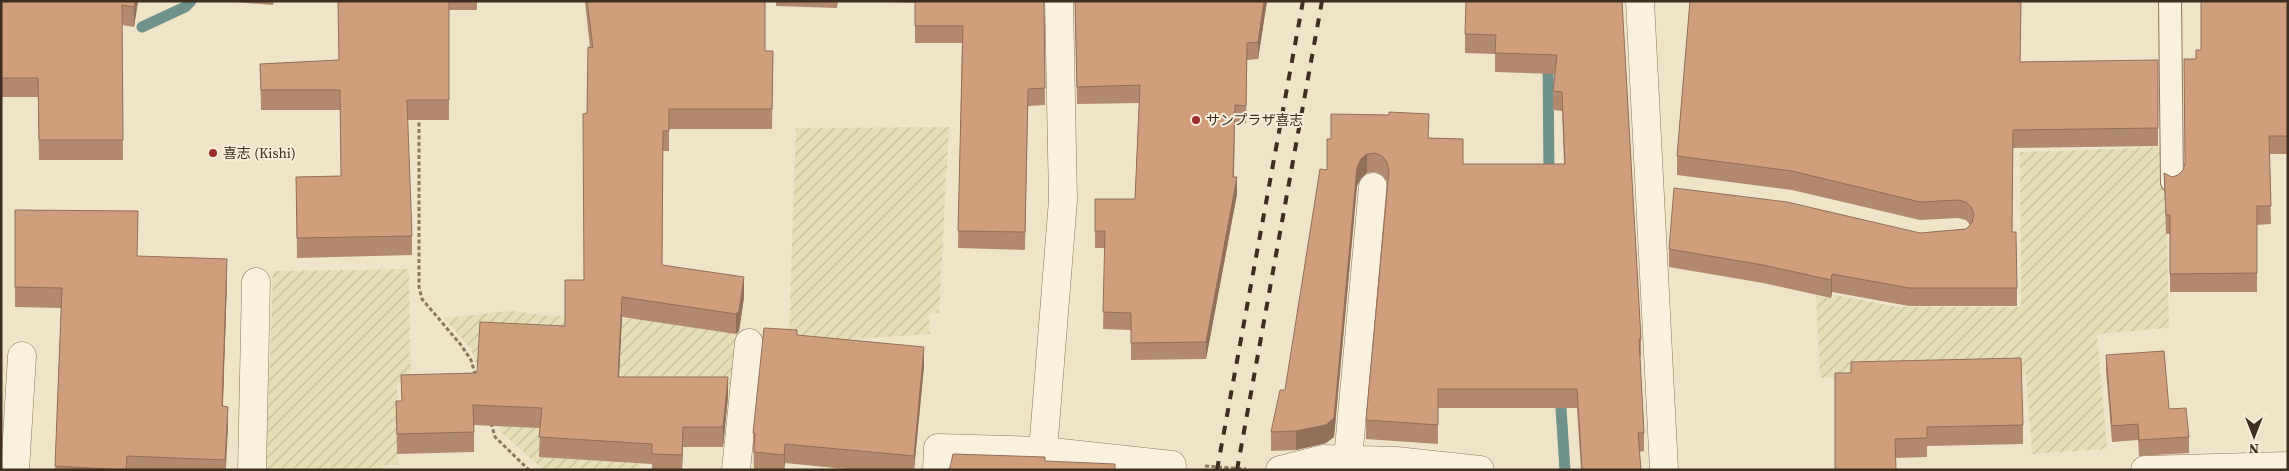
<svg xmlns="http://www.w3.org/2000/svg" width="2289" height="471" font-family="'Source Serif 4','Noto Sans JP',serif">
<style>
.farmland{fill:url(#farmland-furrows)}
.lines{fill:none;stroke-linecap:round;stroke-linejoin:round}
.stream{stroke:#6f938a;stroke-width:11}
.service-casing{stroke:#8d765c;stroke-width:24}
.minor-casing{stroke:#8d765c;stroke-width:29}
.path{stroke:#8d765c;stroke-width:3;stroke-dasharray:4 2.5;stroke-linecap:butt}
.service{stroke:#faf1dc;stroke-width:22}
.minor{stroke:#faf1dc;stroke-width:28}
.rail{stroke:#3d2e20;stroke-width:4;stroke-dasharray:9 9;stroke-linecap:butt}
.wall{fill:#b2896c}
.shaded-wall{fill:#916f58}
.building{fill:#cf9f7d;stroke:#916f58}
.poi-dot{fill:#9e2a2b;stroke:#f7eed8;stroke-width:2}
.labels{text-anchor:middle;stroke-width:4;stroke-linejoin:round;paint-order:stroke}
.poi-label{font-size:14px;fill:#3d2e20;stroke:#f7eed8;text-anchor:start}
</style>
<defs>
<pattern id="farmland-furrows" width="10" height="10" patternUnits="userSpaceOnUse" patternTransform="scale(1.25)"><rect width="10" height="10" fill="#e6deb5"/><path d="M-1 1l2-2M0 10L10 0M9 11l2-2" fill="none" stroke="#c6bf9b"/></pattern>
</defs>
<rect width="100%" height="100%" fill="#f0e4c8"/>
<path class="farmland" d="M949,127L939,313H929L930,334L825,341L789,332L796,128Z
M2165,147L2169,328L2097,334L2107,449L2032,454L2025,361V375L1820,378L1816,296L1833,299L1834,295L1898,307H2021L2020,152Z
M409,269L411,383H397L398,465H382V470H266L273,271Z
M511,311L551,316L659,320L738,330L732,394L647,395L639,470H544L502,433L471,349L444,318Z"/>
<g class="lines">
<path class="stream" d="M142,27L185,7L191,1
M1548,58L1549,179
M1560,393L1565,470"/>
<g class="service-casing">
<path id="service" d="M2170,1L2172,182"/>
</g>
<g class="minor-casing">
<path id="minor" d="M1640,1L1664,470
M1043,451L1063,200L1059,1
M1348,459L1373,187
M15,470L22,356
M252,470L256,282
M736,470L749,343
M937,470L938,448L1043,451L1172,465
M1280,470L1323,459L1396,461L1480,470
M2145,470L2288,466"/>
</g>
<path class="path" d="M419,116V287L422,299L461,345L471,360L476,377
M491,423L495,437L529,470
M1205,466L1246,469"/>
<use href="#service" class="service"/>
<use href="#minor" class="minor"/>
<path class="rail" d="M1217,470L1303,1
M1237,470L1322,1"/>
</g>
<path class="wall" d="M1,1H138L134,27L122,25L123,160H39L38,97H1Z
M223,1H274L273,5Z
M338,1H477V10H449V120H407L412,236V255L297,258L296,177L341,176L340,110H261L260,64L339,60Z
M585,1H765V51H773L772,129H669V151H663L662,265L744,297L739,331L736,334L622,317L619,377L728,397L723,447H683L682,470H652V464L539,457L540,428L474,425V452L397,454L396,401H402L401,375L477,373L565,326L584,280L587,113L590,48Z
M776,1H838L837,8L776,6Z
M863,1H1044L1045,105L1028,106L1025,250L958,248L962,43H915V3Z
M1075,1H1267L1258,59L1247,60L1246,123L1235,122L1234,177L1237,194L1206,359L1131,360V330L1103,329L1105,248H1095V199H1135L1139,103L1077,104Z
M1622,1L1641,339V357H1640L1644,433V451L1639,452L1641,470H1581L1577,408H1438V444L1366,439V420L1387,181L1382,175L1375,172L1367,173L1361,178L1357,186L1334,437L1326,443L1296,450L1271,451V432L1285,390L1327,170V139L1429,138L1463,164H1564L1562,111L1553,110V91L1555,74L1495,72V54L1465,53V34Z
M1690,1H2021L2020,62L2158,60V146L2013,148L2012,232L2017,288V306H1909L1832,292L1831,298L1763,283L1669,267V249L1920,233L1966,229L1970,225L1966,220L1958,218L1920,220L1792,190L1677,175V156Z
M2189,1H2288V154H2269L2271,224L2257,225V292H2170V234H2166L2164,173L2172,177L2178,175L2183,170L2185,164L2196,59L2201,50V2Z
M15,210L138,256L227,279L223,406L228,427L226,470H55L61,308L15,307Z
M797,335L924,366L914,470H855L785,463L784,470H754L753,433Z
M2106,355L2169,409L2189,437V453L2139,456L2138,440L2112,442L2106,371Z
M1851,373L2023,425V444L1927,446V457L1896,458Z"/>
<path class="shaded-wall" d="M135,1H138L134,27V7Z
M1264,1H1267L1258,59V42Z
M1367,154V173L1361,178L1357,186L1334,437L1326,443L1296,450V431L1357,167L1361,159Z
M1237,177V194L1206,359V342Z
M227,259V279L222,426V406Z
M1832,274V292L1831,298V280Z
M744,277V297L739,331L736,334V314Z
M622,297V317L618,397V377Z
M924,347V366L914,470V456Z
M728,377V397L723,447V427Z
M228,407V427L225,470V460Z
M683,427V447L682,470V455Z
M785,444V463L784,470V455Z"/>
<path class="building" d="M1,1H135L134,7L122,5L123,140H39L38,78H1Z
M338,1H449V100H407L412,236L297,238L296,177L341,176L340,90H261L260,64L339,60Z
M587,1H765V51H773L772,109H669V131H663L662,265L744,277L739,311L736,314L622,297L618,377H728L723,427H683L682,455L652,454V444L539,437L542,408L473,405L474,432L397,434L396,401H402L401,375L477,373L480,322L565,326V280H584L583,114L587,113L588,47L593,48Z
M915,1H1044L1045,88L1028,89L1025,232L958,231L963,26H915Z
M1075,1H1264L1258,42L1247,43L1246,106L1235,105L1233,177H1237L1206,342L1131,343V313L1103,312L1105,231H1095V199H1135L1140,85L1077,87Z
M1466,1H1622L1641,339H1639L1644,433H1638L1641,470H1582L1577,389H1438V425L1366,420L1389,170L1387,162L1382,156L1375,153L1367,154L1361,159L1357,167L1334,418L1326,425L1296,431L1271,432L1280,390H1285L1320,169L1327,170V139H1331V114L1389,115V112L1429,114L1428,138L1463,139V164H1565L1562,92L1553,91L1557,55L1495,53L1496,35L1465,34Z
M1690,1H2021L2020,62L2158,60V128L2013,130L2012,232H2016L2017,288H1909L1832,274L1831,280L1763,265L1669,249L1674,188L1787,202L1920,233L1966,229L1972,223L1974,214L1971,207L1966,202L1958,200L1920,202L1792,171L1677,156Z
M2201,1H2288V136H2269L2271,206H2257V273L2170,274V215H2166L2164,173L2172,177L2178,175L2183,170L2185,163L2184,59H2196V50H2201Z
M15,210L138,211L137,256L227,259L222,406L228,407L225,460L127,456L126,470L55,466L62,288L15,287Z
M764,328L797,330V335L924,347L914,456L785,444L784,455L754,452L755,433H753Z
M2164,351L2169,409L2186,408L2189,437L2139,440L2138,424L2112,426L2106,355Z
M2021,358L2023,425L1927,427V438L1895,439L1896,470H1835V373H1851V362Z
M953,454L1045,457V461L1115,464V470H947L950,467Z"/>
<g class="poi-dot">
<circle cx="1196" cy="120" r="5"/>
<circle cx="213" cy="153" r="5"/>
</g>
<g class="labels">
<g class="poi-label">
<text x="1206" y="125">サンプラザ喜志</text>
<text x="223" y="158">喜志 (Kishi)</text>
</g>
</g>
<rect width="2289" height="471" fill="none" stroke="#3d2e20" stroke-width="5"/>
<g transform="translate(2254 436) rotate(180)" stroke="#f7eed8" stroke-width="4" paint-order="stroke">
<path d="M0-4L9 19L0 12L-9 19Z" fill="#3d2e20"/>
<text y="-8" font-size="14" font-weight="bold" text-anchor="middle" fill="#3d2e20">N</text>
</g>
</svg>
